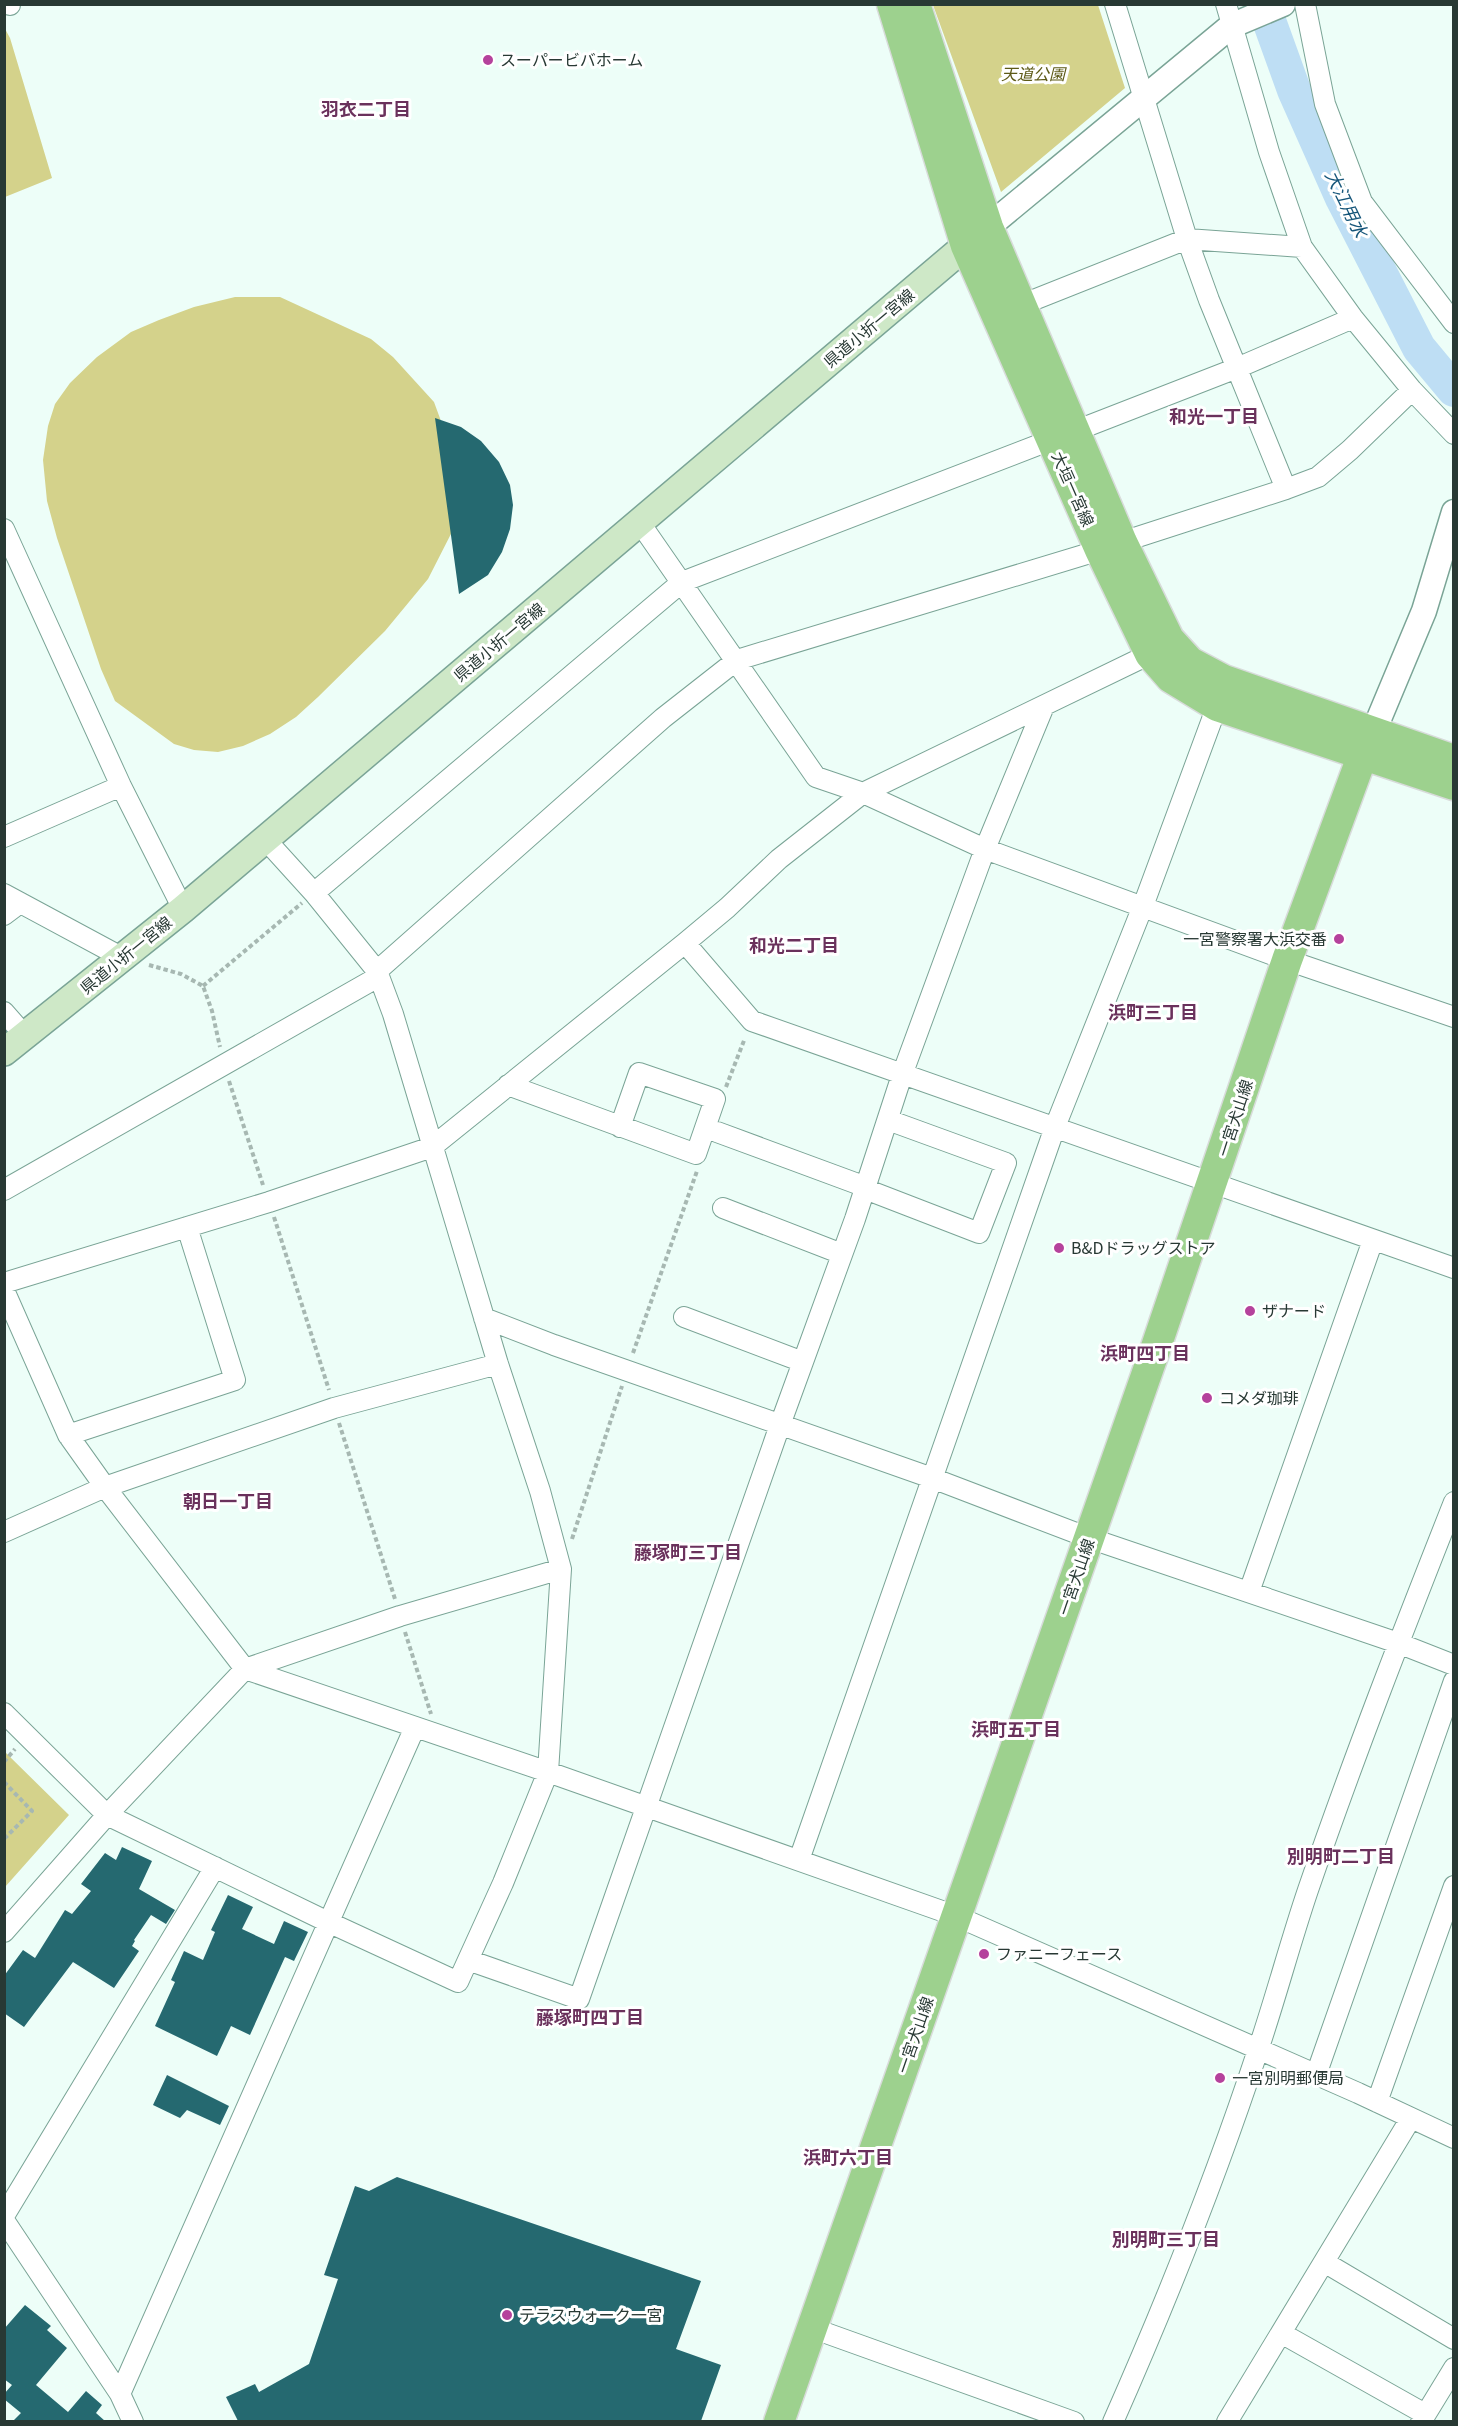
<svg xmlns="http://www.w3.org/2000/svg" width="1458" height="2426" font-family="Georgia,'Noto Sans JP',serif">
<style>
.green{fill:#d4d28b}
.lines{fill:none;stroke-linecap:round;stroke-linejoin:round}
.river{stroke:#bedef4;stroke-width:34}
.building{fill:#256970}
.minor-casing{stroke:#7aa496;stroke-width:22}
.tertiary-casing{stroke:#7aa496;stroke-width:27}
.secondary-casing{stroke:#7aa496;stroke-width:30}
.primary-casing{stroke:#d8dbda;stroke-width:33}
.path{stroke:#a7b8b2;stroke-width:4;stroke-dasharray:4.5 3;stroke-linecap:butt}
.minor{stroke:#fff;stroke-width:20}
.tertiary{stroke:#fff;stroke-width:24}
.secondary{stroke:#cee8c7;stroke-width:27}
.primary{stroke:#9dd18e;stroke-width:30}
.poi-dot{fill:#b5429c;stroke:#fff;stroke-width:2}
.labels{text-anchor:middle;stroke-width:6;stroke-linejoin:round;paint-order:stroke}
.poi-label{font-size:16px;fill:#283934;stroke:#fff;text-anchor:start}
.park-label{font-size:16px;font-style:italic;fill:#5d5a17;stroke:#fff}
.street-label{font-size:16px;fill:#283934;stroke:#fff}
.neighbourhood-label{font-size:18px;font-weight:bold;fill:#6a315c;stroke:#fff}
.water-label{font-size:18px;font-style:italic;fill:#16567a;stroke:#fff}
</style>
<rect width="100%" height="100%" fill="#edfef8"/>
<path class="green" d="M933,5H1098L1125,88L1001,192Z
M4,27L10,38L52,178L5,197Z
M235,297H280L371,339L393,357L434,402L445,432L455,526L428,579L385,631L318,697L296,717L270,734L243,746L218,752L194,750L174,744L115,701L101,669L57,538L47,501L43,460L48,426L55,404L70,383L97,357L131,332L159,320L194,307Z
M5,1752L69,1815L5,1887Z"/>
<g class="lines">
<path class="river" d="M1263,4L1294,90L1342,198L1419,348L1454,390"/>
</g>
<path class="building" d="M435,418L461,427L481,441L499,462L510,485L513,505L510,529L502,552L488,575L459,594Z
M122,1847L152,1861L139,1889L175,1910L166,1924L151,1915L134,1940L135,1941L132,1946L139,1951L114,1988L73,1962L24,2027L4,2013V1976L23,1950L35,1958L65,1910L72,1914L91,1891L81,1884L105,1853L116,1860Z
M228,1895L253,1907L242,1929L274,1944L284,1921L308,1932L294,1961L285,1957L250,2035L231,2026L217,2056L155,2026L175,1982L171,1980L184,1951L203,1960L215,1932L211,1930Z
M167,2075L229,2106L220,2125L187,2110L180,2118L153,2105Z
M397,2177L701,2281L676,2349L721,2365L701,2421H238L226,2397L255,2384L259,2392L309,2364L338,2279L324,2275L355,2186L369,2191Z
M25,2305L51,2326L47,2330L67,2348L36,2385L68,2412L86,2391L102,2405L96,2413L105,2421H13L21,2413L4,2399V2394L12,2385L4,2379V2329Z"/>
<g class="lines">
<g class="minor-casing">
<path id="minor" d="M1115,4L1187,239L1209,300L1286,489
M1226,4L1269,152L1302,247L1353,318L1412,390L1454,434
M1305,4L1325,104L1362,202L1454,323
M10,5V4
M1021,305L1187,239L1302,247
M1075,431L1237,368L1353,318
M640,523L816,777L863,793L985,849L1287,960L1454,1017
M4,529L121,786L183,909
M1122,542L1286,489L1318,477L1350,450L1412,390
M4,837L121,786
M314,893L682,582L1051,440
M4,894L123,958
M4,915L20,903
M685,943L752,1021L1454,1268
M377,971L663,718L737,660L1100,550
M4,1012L25,1036
M508,1085L696,1154L715,1099L639,1073L620,1127
M717,1132L866,1187
M865,1189L979,1233L1006,1163L888,1120
M4,1190L378,977
M723,1208L842,1254
M4,1283L269,1202L432,1147L685,943L727,908L779,859L863,793L1150,654
M4,1290L68,1435L105,1487L245,1669L548,1772L956,1916L1358,2093L1454,2138
M684,1317L803,1362
M484,1318L554,1345L932,1478L1089,1538L1398,1643L1454,1665
M68,1435L235,1380L187,1227
M4,1532L105,1487L334,1408L498,1364
M1249,1592L1373,1240
M4,1713L107,1815L328,1922L458,1982L503,1883L548,1772L561,1569L540,1491L498,1364L393,1014L377,971L314,893L265,839
M799,1860L1055,1127L1143,906L1217,706
M4,1932L107,1815L245,1669L400,1616L561,1569
M468,1960L579,1999L780,1425L855,1219L902,1075L985,849L1044,706
M1316,2075L1454,1681
M1377,2102L1454,1886
M4,2216L215,1867
M4,2220L120,2394L133,2422
M1324,2262L1454,2339
M812,2328L1074,2422
M1281,2333L1425,2414
M120,2394L415,1727
M1113,2422C1167,2300 1216,2177 1258,2050C1276,1997 1290,1943 1308,1890C1353,1759 1403,1631 1454,1502
M1227,2422L1411,2118
M1421,2422L1454,2368"/>
</g>
<g class="tertiary-casing">
<path id="tertiary" d="M988,227L1231,26L1283,4
M1373,733L1424,611L1454,512"/>
</g>
<g class="secondary-casing">
<path id="secondary" d="M4,1052L183,909L982,232"/>
</g>
<g class="primary-casing">
<path id="primary" d="M892,4L966,246L1100,550L1150,654L1171,678L1217,706L1454,785
M915,4L988,227L1122,542L1169,639L1190,662L1224,680L1454,760
M779,2422L1155,1350L1287,960L1363,754L1373,733"/>
</g>
<path class="path" d="M149,965L181,974L203,986L212,1011L220,1047
M203,986L302,903
M229,1081L263,1185
M726,1087L745,1038
M274,1217L329,1390
M633,1353L697,1171
M339,1423L395,1599
M572,1539L622,1386
M405,1632L431,1714
M4,1762L15,1749
M4,1782L32,1811L4,1839"/>
<use href="#minor" class="minor"/>
<use href="#tertiary" class="tertiary"/>
<use href="#secondary" class="secondary"/>
<use href="#primary" class="primary"/>
</g>
<g class="poi-dot">
<circle cx="488" cy="60" r="6"/>
<circle cx="1339" cy="939" r="6"/>
<circle cx="1059" cy="1248" r="6"/>
<circle cx="1250" cy="1311" r="6"/>
<circle cx="1207" cy="1398" r="6"/>
<circle cx="984" cy="1954" r="6"/>
<circle cx="1220" cy="2078" r="6"/>
<circle cx="507" cy="2315" r="6"/>
</g>
<g class="labels">
<g class="poi-label">
<text x="500" y="66">スーパービバホーム</text>
<text x="1327" y="945" text-anchor="end">一宮警察署大浜交番</text>
<text x="1071" y="1254">B&amp;Dドラッグストア</text>
<text x="1262" y="1317">ザナード</text>
<text x="1219" y="1404">コメダ珈琲</text>
<text x="996" y="1960">ファニーフェース</text>
<text x="1232" y="2084">一宮別明郵便局</text>
<text x="519" y="2321">テラスウォーク一宮</text>
</g>
<g class="park-label">
<text x="1033" y="80">天道公園</text>
</g>
<g class="street-label">
<text transform="translate(869 328) rotate(-40)" y="6">県道小折一宮線</text>
<text transform="translate(1073 489) rotate(66)" y="6">大垣一宮線</text>
<text transform="translate(499 642) rotate(-40)" y="6">県道小折一宮線</text>
<text transform="translate(126 955) rotate(-39)" y="6">県道小折一宮線</text>
<text transform="translate(1235 1118) rotate(-72)" y="6">一宮犬山線</text>
<text transform="translate(1076 1577) rotate(-71)" y="6">一宮犬山線</text>
<text transform="translate(915 2035) rotate(-71)" y="6">一宮犬山線</text>
</g>
<g class="neighbourhood-label">
<text x="366" y="116">羽衣二丁目</text>
<text x="1214" y="423">和光一丁目</text>
<text x="794" y="952">和光二丁目</text>
<text x="1153" y="1019">浜町三丁目</text>
<text x="1145" y="1360">浜町四丁目</text>
<text x="228" y="1508">朝日一丁目</text>
<text x="688" y="1559">藤塚町三丁目</text>
<text x="1016" y="1736">浜町五丁目</text>
<text x="1341" y="1863">別明町二丁目</text>
<text x="590" y="2024">藤塚町四丁目</text>
<text x="848" y="2164">浜町六丁目</text>
<text x="1166" y="2246">別明町三丁目</text>
</g>
<g class="water-label">
<text transform="translate(1346 204) rotate(64)" y="6">大江用水</text>
</g>
</g>
<rect width="1458" height="2426" fill="none" stroke="#283934" stroke-width="12"/>
</svg>
